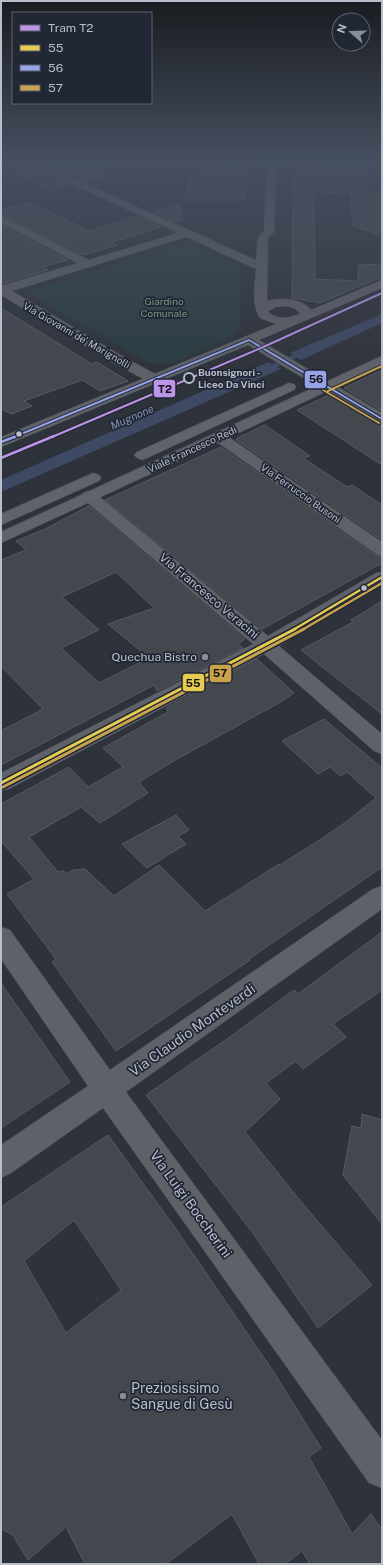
<svg xmlns="http://www.w3.org/2000/svg" width="383" height="1565" font-family="'Public Sans',sans-serif">
<style>
.green{fill:#2b3c41}
.water{fill:#3e4a64}
.lines{fill:none;stroke-linecap:round;stroke-linejoin:round}
.stream{stroke:#3e4a64;stroke-width:4.5}
.building{fill:#43474e;stroke:#565a61;fill-rule:evenodd}
.minor-casing{stroke:#4c4e55;stroke-width:1}
.tertiary-casing{stroke:#4c4e55;stroke-width:1}
.primary-casing{stroke:#4c4f57;stroke-width:1}
.minor{fill:#5e6168;fill-rule:evenodd}
.tertiary{fill:#5e6168;fill-rule:evenodd}
.primary{fill:#60636a;fill-rule:evenodd}
.bus-1-far1-casing{stroke:#212735;stroke-width:5}
.bus-1-casing{stroke:#212735;stroke-width:6}
.bus-2-far1-casing{stroke:#212735;stroke-width:4}
.bus-2-casing{stroke:#212735;stroke-width:5}
.bus-3-far2-casing{stroke:#212735;stroke-width:4}
.bus-3-far1-casing{stroke:#212735;stroke-width:5}
.bus-3-casing{stroke:#212735;stroke-width:6}
.bus-1-far1{stroke:#e5cc51;stroke-width:2.5}
.bus-1{stroke:#e5cc51;stroke-width:3}
.bus-2-far1{stroke:#97a3e7;stroke-width:2}
.bus-2{stroke:#97a3e7;stroke-width:2.5}
.bus-3-far2{stroke:#c8a24d;stroke-width:2}
.bus-3-far1{stroke:#c8a24d;stroke-width:2.5}
.bus-3{stroke:#c8a24d;stroke-width:3}
.tram-1-far1-casing{stroke:#212735;stroke-width:4}
.tram-1-casing{stroke:#212735;stroke-width:5}
.tram-1-far1{stroke:#bc95e9;stroke-width:2}
.tram-1{stroke:#bc95e9;stroke-width:2.5}
.stop-dot{fill:#212735;stroke:#b9beca;stroke-width:2}
.bus-dot{fill:#b9beca;stroke:#212735;stroke-width:1.5}
.poi-dot{fill:#888d98;stroke:#212735;stroke-width:1.5}
.labels{text-anchor:middle;stroke-width:3.5;stroke-linejoin:round;paint-order:stroke}
.far-park-label{font-size:10px;fill:#729980;stroke:#212735}
.far-street-label{font-size:10px;fill:#b9beca;stroke:#212735}
.far-stop-label{font-size:10px;font-weight:bold;fill:#b9beca;stroke:#212735;text-anchor:start}
.far-water-label{font-size:11px;font-style:italic;fill:#8390af;stroke:#212735}
.street-label{font-size:12px;fill:#b9beca;stroke:#212735}
.poi-label{font-size:12px;fill:#b9beca;stroke:#212735;text-anchor:end}
.near-street-label{font-size:14px;fill:#b9beca;stroke:#212735}
.near-poi-label{font-size:14px;fill:#b9beca;stroke:#212735;text-anchor:start}
.line-badge{stroke:#212735;stroke-width:1.5}
.pale-badge-label{font-size:11px;text-anchor:middle;font-weight:bold;fill:#111}
</style>
<rect width="100%" height="100%" fill="#2e323a"/>
<path class="green" d="M186,243L240,267L241,316L240,322L236,332L225,340L170,364L149,363L26,292Z"/>
<path class="water" d="M382,314V323L301,360L290,353Z
M269,362L281,369L1,492V480Z"/>
<g class="lines">
<path class="stream" d="M267,369L303,353"/>
</g>
<path class="building" d="M39,161H116L117,168L100,172L107,175L84,181Z
M216,161H253L251,180H248L245,200H184L191,173H206L207,170H214Z
M293,161L365,162L368,194L382,190V236L353,226L350,193L314,192L315,279L358,281V265L382,264V277L320,303L292,298Z
M22,163L70,185L50,190L2,167L18,165Z
M30,202L89,231L138,216L161,227L112,242L118,245L83,255L1,215V209Z
M179,204L183,220L176,222L153,212Z
M1,225L68,260L43,267L48,270L1,284Z
M1,308L92,364L97,362L128,381L100,391L82,380L24,401L32,406L11,414L1,409Z
M382,370V411L344,388Z
M329,395L376,423L382,424V465L297,410Z
M265,425L310,456L303,458L347,487L352,485L382,505V540L236,440L238,439L237,438Z
M221,447L375,555L382,556V563L262,629L105,500Z
M89,506L245,639L238,644L243,648L157,691L154,685L1,765V731L43,709L1,666V560L26,550L16,541L45,529ZM116,572L154,608L108,624L149,658L99,683L61,648L99,630L62,597Z
M382,601V714L301,650L353,622L351,620Z
M257,659L294,693L277,704L177,759L139,782L148,793L100,823L81,807L29,837L58,872L64,871L66,874L73,870L85,869L114,896L159,865L205,911L279,864L280,865L318,841L346,822L376,798L347,772L340,776L330,767L318,774L282,741L324,719L382,768V867L249,959L250,960L116,1051L52,962L56,959L7,894L34,879L1,841V804L69,767L88,787L123,767L103,748L168,712L166,708Z
M176,815L189,830L178,836L186,844L147,868L122,844Z
M382,932V990L333,1024L346,1037L303,1069L296,1061L266,1083L280,1099L245,1132L298,1198L372,1285L318,1328L253,1233L146,1095L227,1039L294,990L298,994Z
M1,983L70,1082L1,1128Z
M362,1114L382,1120V1224L343,1175L352,1126L361,1128Z
M108,1135L176,1229L273,1371L321,1448L309,1457L352,1534L371,1514L382,1530V1564H310L302,1551L285,1564H259L232,1514L166,1564H85L66,1527L28,1560L13,1535L1,1529V1207ZM74,1220L121,1290L66,1333L24,1261Z"/>
<g class="lines">
<g class="minor-casing">
<path id="minor" d="M1,216L89,260L184,231H192L193,233L192,235L12,291L122,356L159,376L161,379L159,382L154,383L149,382L112,362L1,295V286L78,263L1,223Z
M219,432L224,434L382,542V555L376,554L214,440L211,437L214,434Z
M89,491L95,493L268,636L376,573L382,572V585L279,646L382,734V754L374,751L264,654L9,789L1,791V773L253,644L83,499L81,496L83,493Z
M382,886V909L126,1092L382,1440V1488L369,1483L103,1108L11,1173L1,1178V1145L88,1086L1,959V927L10,930L110,1070L373,889Z"/>
</g>
<g class="tertiary-casing">
<path id="tertiary" d="M1,161H35L256,260L258,237L264,231L267,161H277L274,232L268,238L267,301C280,297 302,298 311,310L382,280V288L259,340L382,413V423L377,422L248,345L1,447V437L276,324L260,318C251,304 255,284 256,269L22,161L18,164L1,166ZM286,306L294,308L300,313C291,319 274,320 268,311L276,307Z"/>
</g>
<g class="primary-casing">
<path id="primary" d="M382,356V365L224,440L1,543V532Z
M289,383L294,384L296,387L294,390L147,458L142,460L137,458L134,455L137,452Z
M93,473L99,475L101,478L99,481L1,525V514Z"/>
</g>
<use href="#minor" class="minor"/>
<use href="#tertiary" class="tertiary"/>
<use href="#primary" class="primary"/>
<g class="bus-1-far1-casing">
<path id="bus-1-far1" d="M293,630L382,577"/>
</g>
<g class="bus-1-casing">
<path id="bus-1" d="M1,783L295,629"/>
</g>
<g class="bus-2-far1-casing">
<path id="bus-2-far1" d="M249,340L382,419
M14,437L249,340"/>
</g>
<g class="bus-2-casing">
<path id="bus-2" d="M1,442L17,436"/>
</g>
<g class="bus-3-far2-casing">
<path id="bus-3-far2" d="M323,390L379,423
M328,391L382,366"/>
</g>
<g class="bus-3-far1-casing">
<path id="bus-3-far1" d="M302,630L382,583"/>
</g>
<g class="bus-3-casing">
<path id="bus-3" d="M3,787L304,629"/>
</g>
<use href="#bus-1-far1" class="bus-1-far1"/>
<use href="#bus-1" class="bus-1"/>
<use href="#bus-2-far1" class="bus-2-far1"/>
<use href="#bus-2" class="bus-2"/>
<use href="#bus-3-far2" class="bus-3-far2"/>
<use href="#bus-3-far1" class="bus-3-far1"/>
<use href="#bus-3" class="bus-3"/>
<g class="tram-1-far1-casing">
<path id="tram-1-far1" d="M52,437L261,348L382,293"/>
</g>
<g class="tram-1-casing">
<path id="tram-1" d="M1,458L54,436"/>
</g>
<use href="#tram-1-far1" class="tram-1-far1"/>
<use href="#tram-1" class="tram-1"/>
</g>
<linearGradient id="sky" x2="0" y2="1"><stop stop-color="#191c20"/><stop offset="0.42" stop-color="#464f60"/><stop offset="1" stop-color="#464f60" stop-opacity="0"/></linearGradient>
<rect width="383" height="380" fill="url(#sky)"/>
<circle class="stop-dot" cx="189" cy="378" r="5"/>
<g class="bus-dot">
<circle cx="19" cy="434" r="3.5"/>
<circle cx="364" cy="588" r="3.5"/>
</g>
<g class="poi-dot">
<circle cx="205" cy="657" r="4"/>
<circle cx="123" cy="1396" r="4"/>
</g>
<g class="labels">
<g class="far-park-label">
<text x="164" y="305">Giardino<tspan x="164" dy="12">Comunale</tspan></text>
</g>
<g class="far-street-label">
<text transform="translate(77 335) rotate(30)" y="4">Via Giovanni de' Marignolli</text>
<text transform="translate(192 449) rotate(-25)" y="4">Viale Francesco Redi</text>
<text transform="translate(301 493) rotate(35)" y="4">Via Ferruccio Busoni</text>
</g>
<g class="far-stop-label">
<text x="198" y="376">Buonsignori -<tspan x="198" dy="12">Liceo Da Vinci</tspan></text>
</g>
<g class="far-water-label">
<text transform="translate(132 417) rotate(-24)" y="4">Mugnone</text>
</g>
<g class="street-label">
<text transform="translate(209 596) rotate(40)" y="4">Via Francesco Veracini</text>
</g>
<g class="poi-label">
<text x="197" y="661">Quechua Bistro</text>
</g>
<g class="near-street-label">
<text transform="translate(192 1030) rotate(-35)" y="5">Via Claudio Monteverdi</text>
<text transform="translate(191 1204) rotate(54)" y="5">Via Luigi Boccherini</text>
</g>
<g class="near-poi-label">
<text x="131" y="1393">Preziosissimo<tspan x="131" dy="16">Sangue di Gesù</tspan></text>
</g>
</g>
<g class="line-badge">
<rect x="304" y="370" width="23" height="19" rx="4" fill="#97a3e7"/>
<rect x="153" y="379" width="23" height="19" rx="4" fill="#bc95e9"/>
<rect x="209" y="664" width="23" height="19" rx="4" fill="#c8a24d"/>
<rect x="182" y="673" width="23" height="19" rx="4" fill="#e5cc51"/>
</g>
<g class="pale-badge-label">
<text x="316" y="383">56</text>
<text x="165" y="393">T2</text>
<text x="220" y="677">57</text>
<text x="193" y="687">55</text>
</g>
<rect width="383" height="1565" fill="none" stroke="#b9beca" stroke-width="4"/>
<rect x="12" y="12" width="140" height="92" fill="#212735" stroke="#5e6371"/>
<rect x="20" y="25" width="20" height="6" fill="#bc95e9" stroke="#5e6371"/>
<text x="48" y="32" font-size="12" fill="#b9beca">Tram T2</text>
<rect x="20" y="45" width="20" height="6" fill="#e5cc51" stroke="#5e6371"/>
<text x="48" y="52" font-size="12" fill="#b9beca">55</text>
<rect x="20" y="65" width="20" height="6" fill="#97a3e7" stroke="#5e6371"/>
<text x="48" y="72" font-size="12" fill="#b9beca">56</text>
<rect x="20" y="85" width="20" height="6" fill="#c8a24d" stroke="#5e6371"/>
<text x="48" y="92" font-size="12" fill="#b9beca">57</text>
<g transform="translate(351 32) rotate(290)"><circle r="19" fill="#212735" stroke="#5e6371"/>
<path d="M0-3L7 15L0 10L-7 15Z" fill="#888d98"/>
<text y="-6" font-size="11" font-weight="bold" text-anchor="middle" fill="#b9beca">N</text>
</g>
</svg>
